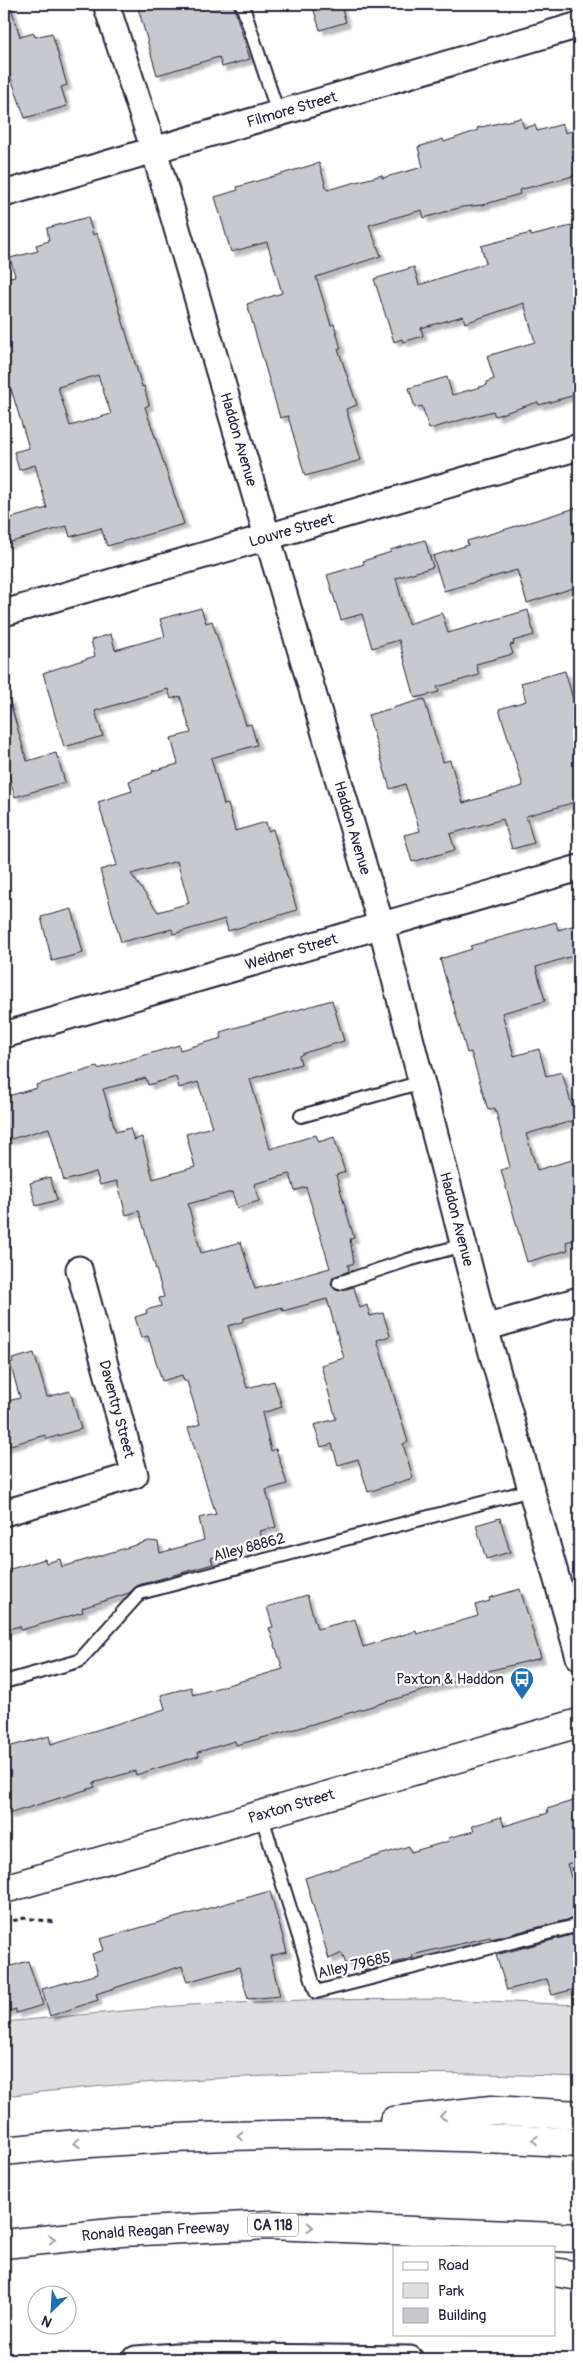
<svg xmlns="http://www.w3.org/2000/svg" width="583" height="2363" font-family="Pangolin,sans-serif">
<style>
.green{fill:#dfdfe2;stroke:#80808e}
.building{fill:#c8c8cf;stroke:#22223b;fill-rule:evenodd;filter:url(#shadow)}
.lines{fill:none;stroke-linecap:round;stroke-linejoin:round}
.service-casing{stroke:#22223b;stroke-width:16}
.minor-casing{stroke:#22223b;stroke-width:29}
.tertiary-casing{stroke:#22223b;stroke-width:31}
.motorway-casing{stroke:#22223b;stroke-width:31}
.path{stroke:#22223b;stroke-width:3;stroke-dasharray:5 4;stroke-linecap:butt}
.service{stroke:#fff;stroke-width:12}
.minor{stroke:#fff;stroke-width:25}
.tertiary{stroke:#fff;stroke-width:28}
.motorway{stroke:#fff;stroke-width:28}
.oneway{stroke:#9c9ca7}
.labels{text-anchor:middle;stroke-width:4.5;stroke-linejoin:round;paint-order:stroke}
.shield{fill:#fff;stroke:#646476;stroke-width:1}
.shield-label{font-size:14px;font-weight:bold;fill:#22223b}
.street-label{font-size:15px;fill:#22223b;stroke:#fff}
.poi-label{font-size:15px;fill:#22223b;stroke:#fff;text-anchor:end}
</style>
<defs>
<filter id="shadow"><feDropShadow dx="4.5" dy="4.5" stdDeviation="1" flood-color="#0004"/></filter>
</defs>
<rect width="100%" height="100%" fill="#fff"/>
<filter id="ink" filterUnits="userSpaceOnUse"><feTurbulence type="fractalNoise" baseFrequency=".02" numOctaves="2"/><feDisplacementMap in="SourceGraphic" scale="10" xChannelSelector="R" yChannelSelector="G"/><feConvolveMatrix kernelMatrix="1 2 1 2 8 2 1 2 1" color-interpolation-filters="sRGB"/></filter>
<g filter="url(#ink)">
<path class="green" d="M441,1999L579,2005V2077C388,2069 194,2074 4,2096V2022L188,2005L305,2000Z"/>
<path class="building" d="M4,4H10L20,37L34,33L35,37L52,33L67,85L61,87L67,106L25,118L4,58Z
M137,4H233L250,59L222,67L219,57L157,75Z
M312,4H340L346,22L320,30Z
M521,118L524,128L535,125L537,131L563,124L565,133L579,129V154L572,156L577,175L519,190L520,194L482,205L462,207L424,218L422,210L369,225L381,256L316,277L331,325L334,324L341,349H338L357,405L346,409L361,460L305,476L288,416L280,418L247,304L282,293L267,242L231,252L215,197L238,190L237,187L319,163L327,190L382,175V178L423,167L418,147L443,139L444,142L478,130L477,128Z
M88,217L93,235L97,233L142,387L144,386L149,405L145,407L184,524L107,546L101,528L70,537L67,526L4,544V520L47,508L35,465L19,470L14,452L29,448L11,389L4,391V278L15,276L10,258L38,251L36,245L49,241L47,228ZM98,375L111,414L70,426L58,387Z
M579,224V394L539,405L538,402L495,416L493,411L429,429L422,406L415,408L409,388L447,377L452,395L487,385V382L494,379L487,356L535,342L524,303L465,323L463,316L421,328L423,336L403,342L402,339L394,342L374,279L414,267L419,285L486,263L481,246L531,233V236Z
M579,507V586L527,603L517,570L444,591L433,556L468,545L467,541Z
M425,540L433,567L396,578L408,624L442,613L448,633L528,610L534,635L513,641L514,644L510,645L513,654L476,664L479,675L437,687L439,692L415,698L399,640L372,648L362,614L341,620L327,575L364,564L363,561L391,552L390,550Z
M201,608L206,623L212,621L246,725L251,724L257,745L211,758L224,805L228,804L235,831L266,822L268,831L273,829L297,910L228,931L225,919L173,934L172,929L121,942L100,870L117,865L98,802L132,791L129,781L153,773L152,771L178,764L171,738L191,733L180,696L171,699L168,689L95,711L103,736L64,747L43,673L95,656L91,640L111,634L115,650L165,636L160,619ZM177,861L189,903L158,912L131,874Z
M565,671L579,720V801L526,816L534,843L512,849L503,819L450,834L455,850L412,862L404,835L420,831L405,784L390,789L368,715L424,699L443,762L450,760L463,803L523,786L499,709L526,701L521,683Z
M9,699L27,761L56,753L65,782L15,797L4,759V700Z
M72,909L83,953L52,961L41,917Z
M556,922L558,930L579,924V954L536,967L545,1001L502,1013L514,1056L539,1049L546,1076L562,1072L576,1120L526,1134L537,1170L579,1158V1238L566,1242L568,1250L527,1262L501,1170L510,1167L495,1108L488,1110L471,1052L467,1053L440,959L472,949L470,946Z
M332,1000L344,1041L304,1053L299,1056L301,1064L250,1079L270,1149L316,1135L319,1142L334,1137L345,1172L336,1175L354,1238L350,1239L354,1263L348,1265L349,1271L333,1277L331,1285L338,1291L354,1287L360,1308L367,1305L370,1316L383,1313L390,1336L377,1340L408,1442L403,1444L413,1478L368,1492L358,1459L338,1465L332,1444L321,1447L314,1425L336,1419L321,1365L344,1358L327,1299L283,1311L282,1307L244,1318L242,1322L228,1326L247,1388L274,1381L282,1407L262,1413L271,1451L276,1449L287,1484L266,1490L276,1527L260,1531L263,1543L211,1558L213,1564L138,1585L129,1593L82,1608L83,1612L21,1630L20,1626L4,1630V1571L45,1559L46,1563L60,1559L62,1567L149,1541L158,1542L160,1553L204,1540L199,1518L216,1514L188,1428L200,1424L187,1381H184L182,1375L162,1381L148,1336L141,1338L135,1317L147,1313L146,1310L161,1306L159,1298L164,1297L139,1211L126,1215L117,1181L100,1185L96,1172L64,1181L49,1128L4,1141V1097L37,1088L36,1085L97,1067L98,1069L179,1045L180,1050L222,1038L220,1032ZM176,1077L179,1088L198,1082L212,1127L186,1134L195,1167L153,1179L142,1137L134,1140L130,1128L116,1132L103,1089L146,1078L148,1085ZM290,1174L295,1191L306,1187L330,1268L255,1289L241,1242L201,1253L188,1204L232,1192L237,1208L259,1201L254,1184Z
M50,1177L57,1200L36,1206L30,1183Z
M34,1353L47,1397L70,1391L81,1429L47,1439L45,1435L4,1447V1402L20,1398L10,1363L13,1362L12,1359Z
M500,1518L510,1552L486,1559L476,1525Z
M520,1589L541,1658L492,1670L299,1728L236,1745L235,1741L198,1752L199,1756L161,1767L136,1775L135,1771L93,1783L95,1787L8,1814L4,1802V1748L49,1736L51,1744L165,1709L161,1695L191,1687L193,1695L283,1669L269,1628L273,1627L267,1607L307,1595L317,1629L355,1619L363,1647L416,1631L417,1634L478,1616L475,1605L490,1601L489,1598Z
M579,1799V1860L567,1864L579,1903V1917L491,1939L490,1937L412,1955L413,1958L360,1972L357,1962L346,1965L342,1953L329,1959L305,1878L409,1846L411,1852L449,1841L448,1838L474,1831L472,1826L501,1817L504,1826L548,1813L547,1809Z
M270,1891L287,1952L270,1956L280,1996L248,1999L239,1967L187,1982L182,1966L96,1994L98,2000L50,2016L42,1989L98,1974L92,1954L104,1950L100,1939Z
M579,1933V1988L552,1995L547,1979L507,1990L496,1955Z
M28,1961L43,2005L16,2013V2009L4,2013V1968Z"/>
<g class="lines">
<g class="service-casing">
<path id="service" d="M242,4L278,113
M301,1116L422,1082
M339,1283L408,1260L464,1245
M4,1682L79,1661L140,1593L531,1490
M261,1814L316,1992L579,1925"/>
</g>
<g class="minor-casing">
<g id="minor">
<path id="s1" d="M106,4L154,150L381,925L485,1328L579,1657"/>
<path id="s2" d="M4,194L579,25"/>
<path id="s3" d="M4,613L579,447"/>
<path id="s4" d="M4,1035L579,868"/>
<path d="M485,1328L579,1300"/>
<path d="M4,1513L135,1475L79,1269"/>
<path d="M136,2359L176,2356L410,2359"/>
</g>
</g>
<g class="tertiary-casing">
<g id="tertiary">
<path id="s5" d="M4,1889L579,1723"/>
</g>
</g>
<g class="motorway-casing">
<g id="motorway">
<path d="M394,2121L491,2110L579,2115"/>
<path d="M4,2151C194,2130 388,2131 579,2143"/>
<path id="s6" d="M4,2244L121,2232L270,2225L579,2238"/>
<path d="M554,2272L579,2276"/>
</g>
</g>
<path class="path" d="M4,1923L25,1918L55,1922"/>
<use href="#service" class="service"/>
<use href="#minor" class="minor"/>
<use href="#tertiary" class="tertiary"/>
<use href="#motorway" class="motorway"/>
</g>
<defs><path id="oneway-chevron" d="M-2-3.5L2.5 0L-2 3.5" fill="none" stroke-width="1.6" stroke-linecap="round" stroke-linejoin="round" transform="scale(1.25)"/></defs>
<g class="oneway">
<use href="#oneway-chevron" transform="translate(443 2116) rotate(173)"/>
<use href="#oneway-chevron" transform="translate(240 2136) rotate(178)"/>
<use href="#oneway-chevron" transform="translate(535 2140) rotate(-176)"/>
<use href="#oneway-chevron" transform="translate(77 2143) rotate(177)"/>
<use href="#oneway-chevron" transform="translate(310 2227) rotate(2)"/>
<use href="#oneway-chevron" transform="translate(52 2239) rotate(-6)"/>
</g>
</g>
<defs>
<g id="bus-pin" transform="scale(1.25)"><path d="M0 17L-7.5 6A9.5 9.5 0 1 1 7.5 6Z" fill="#1f6fb2" stroke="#fff"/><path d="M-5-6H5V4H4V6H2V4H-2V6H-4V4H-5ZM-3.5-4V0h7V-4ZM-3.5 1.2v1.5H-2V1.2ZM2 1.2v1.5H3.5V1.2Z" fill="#fff"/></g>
</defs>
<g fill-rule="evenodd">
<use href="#bus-pin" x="522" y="1679"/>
</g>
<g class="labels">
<rect class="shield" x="248" y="2213.5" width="50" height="23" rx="4"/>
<g class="shield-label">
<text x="273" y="2230">CA 118</text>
</g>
<g class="street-label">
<text dy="5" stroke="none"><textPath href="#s2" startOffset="300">Filmore Street</textPath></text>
<text dy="5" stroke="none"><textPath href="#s1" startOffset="455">Haddon Avenue</textPath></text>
<text dy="5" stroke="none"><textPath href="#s3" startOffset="299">Louvre Street</textPath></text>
<text dy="5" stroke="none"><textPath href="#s1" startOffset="860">Haddon Avenue</textPath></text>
<text dy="5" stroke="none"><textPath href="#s4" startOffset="299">Weidner Street</textPath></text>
<text dy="5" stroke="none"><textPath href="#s1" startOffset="1265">Haddon Avenue</textPath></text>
<text transform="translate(117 1409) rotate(75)" y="5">Daventry Street</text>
<text transform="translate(249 1547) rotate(-15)" y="5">Alley 88862</text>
<text dy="5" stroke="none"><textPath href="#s5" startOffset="299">Paxton Street</textPath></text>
<text transform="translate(354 1965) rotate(-13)" y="5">Alley 79685</text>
<text dy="5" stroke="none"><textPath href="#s6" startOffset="152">Ronald Reagan Freeway</textPath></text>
</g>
<g class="poi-label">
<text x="504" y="1684">Paxton &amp; Haddon</text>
</g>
</g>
<rect width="583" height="2363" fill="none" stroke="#fff" stroke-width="20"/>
<rect x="10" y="10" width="563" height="2343" fill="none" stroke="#22223b" stroke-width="2" filter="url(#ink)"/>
<rect x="393" y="2246" width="162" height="90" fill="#ffffff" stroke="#a7a7b1"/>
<rect x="403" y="2262" width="25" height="8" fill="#ffffff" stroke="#a7a7b1"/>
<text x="438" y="2270" font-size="15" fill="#22223b">Road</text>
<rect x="403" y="2283" width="25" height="15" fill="#dfdfe2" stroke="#a7a7b1"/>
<text x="438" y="2296" font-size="15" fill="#22223b">Park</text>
<rect x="403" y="2308" width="25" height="15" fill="#c8c8cf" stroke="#a7a7b1"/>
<text x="438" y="2320" font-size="15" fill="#22223b">Building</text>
<g transform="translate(52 2310) rotate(205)"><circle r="24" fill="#ffffff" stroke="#a7a7b1"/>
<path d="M0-4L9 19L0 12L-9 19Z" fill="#1f6fb2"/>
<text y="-8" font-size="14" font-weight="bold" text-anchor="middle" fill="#22223b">N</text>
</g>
</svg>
